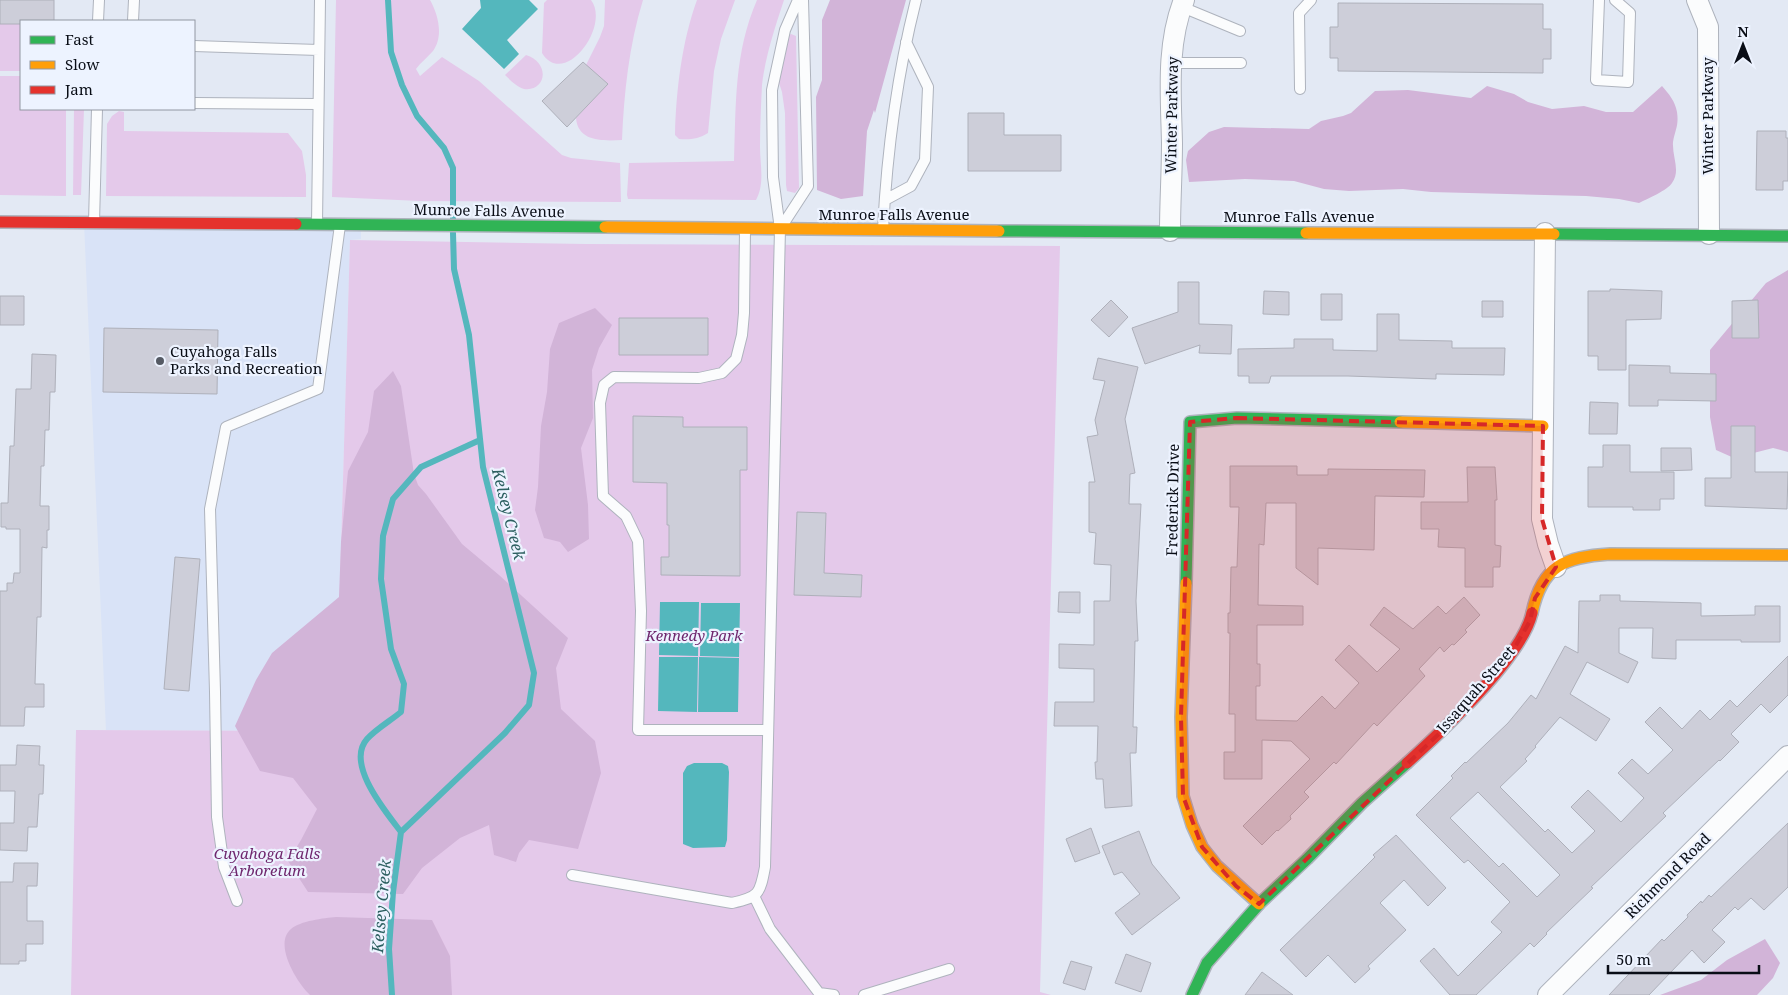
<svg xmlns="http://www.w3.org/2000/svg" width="1788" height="995" font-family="'Noto Serif',serif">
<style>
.built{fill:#d9e3f7}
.green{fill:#e4c9ea}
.forest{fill:#d2b4d8}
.water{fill:#54b7bd}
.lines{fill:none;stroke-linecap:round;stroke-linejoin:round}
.stream{stroke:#54b7bd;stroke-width:6}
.building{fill:#cdced9;stroke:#aeb0ba;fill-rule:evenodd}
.lane-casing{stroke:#aeb3bd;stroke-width:12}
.street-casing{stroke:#aeb3bd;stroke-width:22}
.fast-casing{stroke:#aeb3bd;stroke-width:14}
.slow-casing{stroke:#aeb3bd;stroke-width:14}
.jam-casing{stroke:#aeb3bd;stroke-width:14}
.lane{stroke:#fbfcfd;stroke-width:10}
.street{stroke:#fbfcfd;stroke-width:20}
.fast{stroke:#30b455;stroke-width:11}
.slow{stroke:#ff9f0a;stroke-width:11}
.jam{stroke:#e5322d;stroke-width:11}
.marked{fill:#d62828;fill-opacity:0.2;stroke:#d62828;stroke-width:4;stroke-dasharray:10 6;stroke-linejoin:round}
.poi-dot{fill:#555a64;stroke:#edf3ff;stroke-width:2}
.labels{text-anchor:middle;stroke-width:4.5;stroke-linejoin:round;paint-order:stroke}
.street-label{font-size:15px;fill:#090d16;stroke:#edf3ff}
.poi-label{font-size:15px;fill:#090d16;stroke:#edf3ff;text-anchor:start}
.park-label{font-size:15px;font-style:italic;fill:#6f276e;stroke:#edf3ff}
.water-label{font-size:16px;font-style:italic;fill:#2d6061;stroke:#edf3ff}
</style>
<rect width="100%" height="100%" fill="#e3e9f4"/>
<path class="built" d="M84,222L361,224V239L350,240L339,617L324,731L106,730Z"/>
<path class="green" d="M336,0H430C438,14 444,36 433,51C428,57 421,62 416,69L420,76L442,57L479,81L562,155L571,158L620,163L621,202L420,201L332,197Z
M547,0H591C611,26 564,89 542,53L544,3Z
M605,0H643C629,45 624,93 622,140C603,141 578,142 576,118L607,84L586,65L600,37L604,26Z
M697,0H735L721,39L714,71L708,133C699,139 689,140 679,139L675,135C676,91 682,41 697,0Z
M757,0H784C775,27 765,57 762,85C761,105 760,127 760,147C760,164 765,184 756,200L628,199L627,195L629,163L734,161C736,104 734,53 757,0Z
M0,24H21V71H0Z
M791,34L796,36L799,188L795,193L787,191L786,185L785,113L782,92L779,83L780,68L788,36Z
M526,55C551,63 546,92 524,89C517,87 510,80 505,75Z
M0,76H21V109H66V196L0,195Z
M74,109H84L81,195H73Z
M119,111L124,112V131L288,133L302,151L306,175V197L106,196L107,124L112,116Z
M350,240L586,244L1060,246L1040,992L1051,995H71L76,730L324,731L339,617Z"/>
<path class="forest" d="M830,0H906L875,113L874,110L867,131L863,196L841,199L817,190L816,97L822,80V20Z
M1487,86L1514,94L1528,102L1552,109L1584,106L1606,112H1633L1662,86C1669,94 1675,101 1677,112C1679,126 1675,130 1673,142C1672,157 1681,171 1672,183C1668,190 1647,199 1639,203L1619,199L1586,196L1431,192L1403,189L1349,191L1324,189L1294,181L1245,179L1189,182L1186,160L1188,151L1209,132L1224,127L1309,129L1321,121L1343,116L1351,113L1375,91L1408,90L1471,98Z
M1788,270V452L1773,448L1734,458L1716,450L1710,417V350L1766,283Z
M595,308L612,325L599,348L592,370L593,418L581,448L588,505L589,539L568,552L560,542L544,538L535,510L538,487L541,426L547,392L550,349L559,323Z
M393,371L401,386L414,474L418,485L426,494L462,544L499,575L568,638L556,668L561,709L595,741L601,773L578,849L529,840L519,853L516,862L494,855L489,825L460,838L422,868L403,894L308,892L288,861L301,840L317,809L293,778L260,771L235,726L256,680L272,653L339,597L341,542L348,471L368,432L374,391Z
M336,917L432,920L450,956L452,995H310C297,983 273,944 291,929C300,921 324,918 336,917Z
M1765,939L1780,963L1773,978L1757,995H1660L1701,980L1727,960Z"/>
<path class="water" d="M480,0H529L538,9L507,40L519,54L504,69L462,29L481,8Z
M660,602H699L698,656L659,655Z
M701,603H740L739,657L700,656Z
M659,657H698L697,712L658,711Z
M699,657L739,658L738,712H698Z
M694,763H722L728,766L729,772L727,840L725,847L693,848L683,844V773L687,766Z"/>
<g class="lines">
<path class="stream" d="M388,0L391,52L402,85L417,116L444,148L453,168V220
M401,832C386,812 345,764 367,739C376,729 390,721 401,712L404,684L391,649L381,579L383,536L393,499L421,467L480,440
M392,995L389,949L393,892L401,832L505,733L529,705L534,673L483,467L469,335L454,269L453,233"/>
</g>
<path class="building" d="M0,0H54V21H21V24H0Z
M1338,3L1543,4V29H1551V59H1543V73L1338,71V58H1330V27H1338Z
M583,62L608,84L567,127L542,101Z
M968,113H1004V135H1061V171H968Z
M1757,131H1786V138H1788V181H1783V190H1756Z
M1178,282H1199V324L1232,325L1231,354L1199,353L1200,345L1145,364L1132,328L1178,312Z
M1610,289L1662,291L1661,319L1626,320V370H1598V356H1588V291H1610Z
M1264,291L1289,292V315L1263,314Z
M1321,294H1342V320H1321Z
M0,296H24V325H0Z
M1111,300L1128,317L1109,337L1091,320Z
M1758,300L1759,338H1732V301Z
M1482,301H1503V317H1482Z
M1377,314H1399V340L1452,341V348H1505L1504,375L1436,374V379L1348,376H1271L1269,383H1249V376H1238V349L1294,348V339H1333V350L1377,351Z
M619,318H708V355H619Z
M104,328L218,330L217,394L103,392Z
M32,354L56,355L55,392H50L49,430H45L44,466H41L40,506H49V530H47V548L42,547L41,617H37L35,684H44V707H25L24,726H0V591H7V583H13L14,573H20V529H6V527H1V503H8L10,446H14L16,389H31Z
M1098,358L1138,367L1125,419L1135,473L1130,474L1129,504H1141L1136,601L1138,641H1135L1133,727H1137L1136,753H1130L1132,806L1105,808L1103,779H1096L1095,762H1097L1098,726H1054L1055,702H1094V669L1059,668V644L1094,645V601H1110L1111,565L1094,564L1096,533L1089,532V482H1095L1087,437L1098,435L1095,420L1105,381L1093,379Z
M1629,365L1670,366V373L1716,374V401L1658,400V406H1629Z
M1590,402L1618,403L1617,434H1589Z
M633,416L683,417V427H747V470H740V576L661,575V557H669V525H667V483L633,482Z
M1731,426H1755V472H1788L1787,509L1705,506V478H1731Z
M1603,445H1630V472H1674V499H1660V510H1633V507H1588V467H1603Z
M1661,448H1691L1692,470L1661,471Z
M1230,466H1297V475H1328V469L1425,470L1424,497L1375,496L1374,550L1318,548V585L1296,568V503H1266L1264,545L1259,544L1258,605L1303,606V625H1257V664H1260V686H1256V720L1297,721L1322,696L1335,709L1359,683L1335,660L1349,645L1377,672L1400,649L1370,625L1384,607L1413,629L1438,606L1446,614L1464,597L1480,615L1465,630L1467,632L1454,645L1452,644L1444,652L1440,647L1419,669L1425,676L1377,726L1374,723L1336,764L1334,762L1304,792L1309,797L1290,816L1291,819L1278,831L1277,830L1262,845L1243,826L1310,759L1291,741L1262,740V779H1224V752H1235V714H1229L1230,633H1228V613H1230L1231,567H1237L1239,507H1230Z
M1467,467H1495L1497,500H1495V545L1501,546L1500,567H1493V587H1465V548L1438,547L1439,529H1421V502H1468Z
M797,512L826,513L824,573L862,575L861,597L794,595Z
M175,557L200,559L189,691L164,689Z
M1059,592H1080V613L1058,612Z
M1600,595H1620V601L1701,603V616L1755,615V606H1780V642H1741V640H1676V659L1652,658L1653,628H1619V653L1638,662L1628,683L1587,662L1570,694L1610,719L1596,741L1560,717L1535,746L1536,747L1525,759L1527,761L1500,787L1545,832L1548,829L1572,853L1595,831L1571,807L1588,790L1621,822L1644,798L1618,773L1632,759L1648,774L1673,750L1645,722L1660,707L1682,729L1700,710L1710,720L1730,700L1737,707L1788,656V695L1770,713L1761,704L1731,734L1739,742L1720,761L1719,760L1663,813L1666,816L1591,887L1593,888L1546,933L1547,934L1534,947L1530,943L1476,995H1450L1420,961L1434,948L1458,976L1502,932L1491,922L1510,902L1468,860L1464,863L1416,815L1453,778L1451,776L1465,762L1466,763L1508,723L1531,695L1536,699L1565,646L1578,653L1579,601H1600ZM1478,792L1560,875L1537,897L1503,863L1499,867L1450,818Z
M17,745L40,746L39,765H44L43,794H39L37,827H28L27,851L0,850V823H14L15,791H0V765H16Z
M1788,823V887L1764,910L1751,898L1738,910L1735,907L1712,930L1725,942L1704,963L1692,950L1649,995H1609L1662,939L1664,941L1688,917L1687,915L1701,901L1702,903L1709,895L1711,897Z
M1091,828L1100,853L1075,862L1066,839Z
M1139,831L1152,864L1180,898L1132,935L1115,913L1140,894L1122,872L1114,875L1102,846Z
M1396,835L1446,888L1428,906L1404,880L1380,903L1406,930L1368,966L1370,969L1355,983L1328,955L1306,977L1280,950L1360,872L1375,857L1373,855Z
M14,863H38L37,886H27V921H43V944H26V961H19V964H0V882H13Z
M1126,954L1151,963L1141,992L1115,983Z
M1071,961L1092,967L1085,990L1063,983Z
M1262,972L1293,995H1245Z"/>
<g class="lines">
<g class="lane-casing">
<path id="lane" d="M1599,0L1596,80L1628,82L1630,13L1615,0
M1182,7L1240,31
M98,21L99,0
M133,21L134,0
M194,46L319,50
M1172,63H1241
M1300,89L1299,13L1311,0
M194,103L318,104
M885,200L911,186L925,160L928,87L906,42
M94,222L97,109
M317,223L320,0
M782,226L808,186L803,0
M883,229C887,151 897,75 916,0
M745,230L744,313L742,335L736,359L722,373L699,378L614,377L604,385L600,403L603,496L626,516L638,541L641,611L638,730H768
M572,875L732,903C759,897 760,894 765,867L780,229L773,177L772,90L785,30L798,0
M754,896L770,929L819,993L834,995
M237,901L224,867L217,817L215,692L210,509L226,427L318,389L340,225
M864,995L949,969"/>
</g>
<g class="street-casing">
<path id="street" d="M1697,0L1708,27L1709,234
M1170,231C1170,202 1172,173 1172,143C1171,96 1166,45 1184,0
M1545,233L1542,519L1548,544L1556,567
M1548,995L1788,756"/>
</g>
<g class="fast-casing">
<path id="fast" d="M296,224L605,227
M999,231L1306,233
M1554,234L1788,236
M1186,583L1190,422L1237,418L1400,422
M1192,995L1207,963L1259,904L1307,859L1362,803L1407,763"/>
</g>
<g class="slow-casing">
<path id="slow" d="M605,227L999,231
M1306,233L1554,234
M1400,422L1543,426
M1186,583L1181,717L1183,796L1192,825L1202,847L1217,866L1259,904
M1532,613C1542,565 1565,557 1610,554L1788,555"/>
</g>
<g class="jam-casing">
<path id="jam" d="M0,222L296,224
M1407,763C1441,732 1522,658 1532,613"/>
</g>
<use href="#lane" class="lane"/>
<use href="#street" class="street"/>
<use href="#fast" class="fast"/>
<use href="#slow" class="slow"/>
<use href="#jam" class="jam"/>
</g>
<path class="marked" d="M1237,418L1543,426L1542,519L1556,567L1535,598L1530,621L1515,647L1443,730L1259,904L1236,886L1202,847L1183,796L1181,717L1190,422Z"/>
<circle class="poi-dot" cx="160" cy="361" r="5"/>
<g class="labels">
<g class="street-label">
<text transform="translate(1172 115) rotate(-89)" y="5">Winter Parkway</text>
<text transform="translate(1708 116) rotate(-90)" y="5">Winter Parkway</text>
<text transform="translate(489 211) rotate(1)" y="5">Munroe Falls Avenue</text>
<text x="894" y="220">Munroe Falls Avenue</text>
<text x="1299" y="222">Munroe Falls Avenue</text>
<text transform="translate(1173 500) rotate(-89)" y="5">Frederick Drive</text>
<text transform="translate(1476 690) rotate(-49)" y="5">Issaquah Street</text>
<text transform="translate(1668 876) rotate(-45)" y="5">Richmond Road</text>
</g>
<g class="poi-label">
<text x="170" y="357">Cuyahoga Falls<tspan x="170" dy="17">Parks and Recreation</tspan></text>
</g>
<g class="park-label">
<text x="694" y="641">Kennedy Park</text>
<text x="267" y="859">Cuyahoga Falls<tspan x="267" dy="17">Arboretum</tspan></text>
</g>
<g class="water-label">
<text transform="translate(509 514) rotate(76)" y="6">Kelsey Creek</text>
<text transform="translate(381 906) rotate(-85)" y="6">Kelsey Creek</text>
</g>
</g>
<rect x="20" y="20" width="175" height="90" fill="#edf3ff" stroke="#9297a2"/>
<rect x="30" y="36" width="25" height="8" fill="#30b455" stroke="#9297a2"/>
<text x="65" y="45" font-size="15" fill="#090d16">Fast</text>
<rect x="30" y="61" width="25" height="8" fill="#ff9f0a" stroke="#9297a2"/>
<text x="65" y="70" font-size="15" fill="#090d16">Slow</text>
<rect x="30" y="86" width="25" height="8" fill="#e5322d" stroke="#9297a2"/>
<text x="65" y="95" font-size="15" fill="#090d16">Jam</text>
<g transform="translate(1743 45)" stroke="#edf3ff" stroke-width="4" paint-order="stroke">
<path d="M0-4L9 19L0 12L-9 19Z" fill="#090d16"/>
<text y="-8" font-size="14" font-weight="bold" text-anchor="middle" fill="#090d16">N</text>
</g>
<path d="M1608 965v8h151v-8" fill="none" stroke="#090d16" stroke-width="2.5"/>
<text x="1616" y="965" font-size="15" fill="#090d16" stroke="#edf3ff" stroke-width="4" paint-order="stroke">50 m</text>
</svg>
